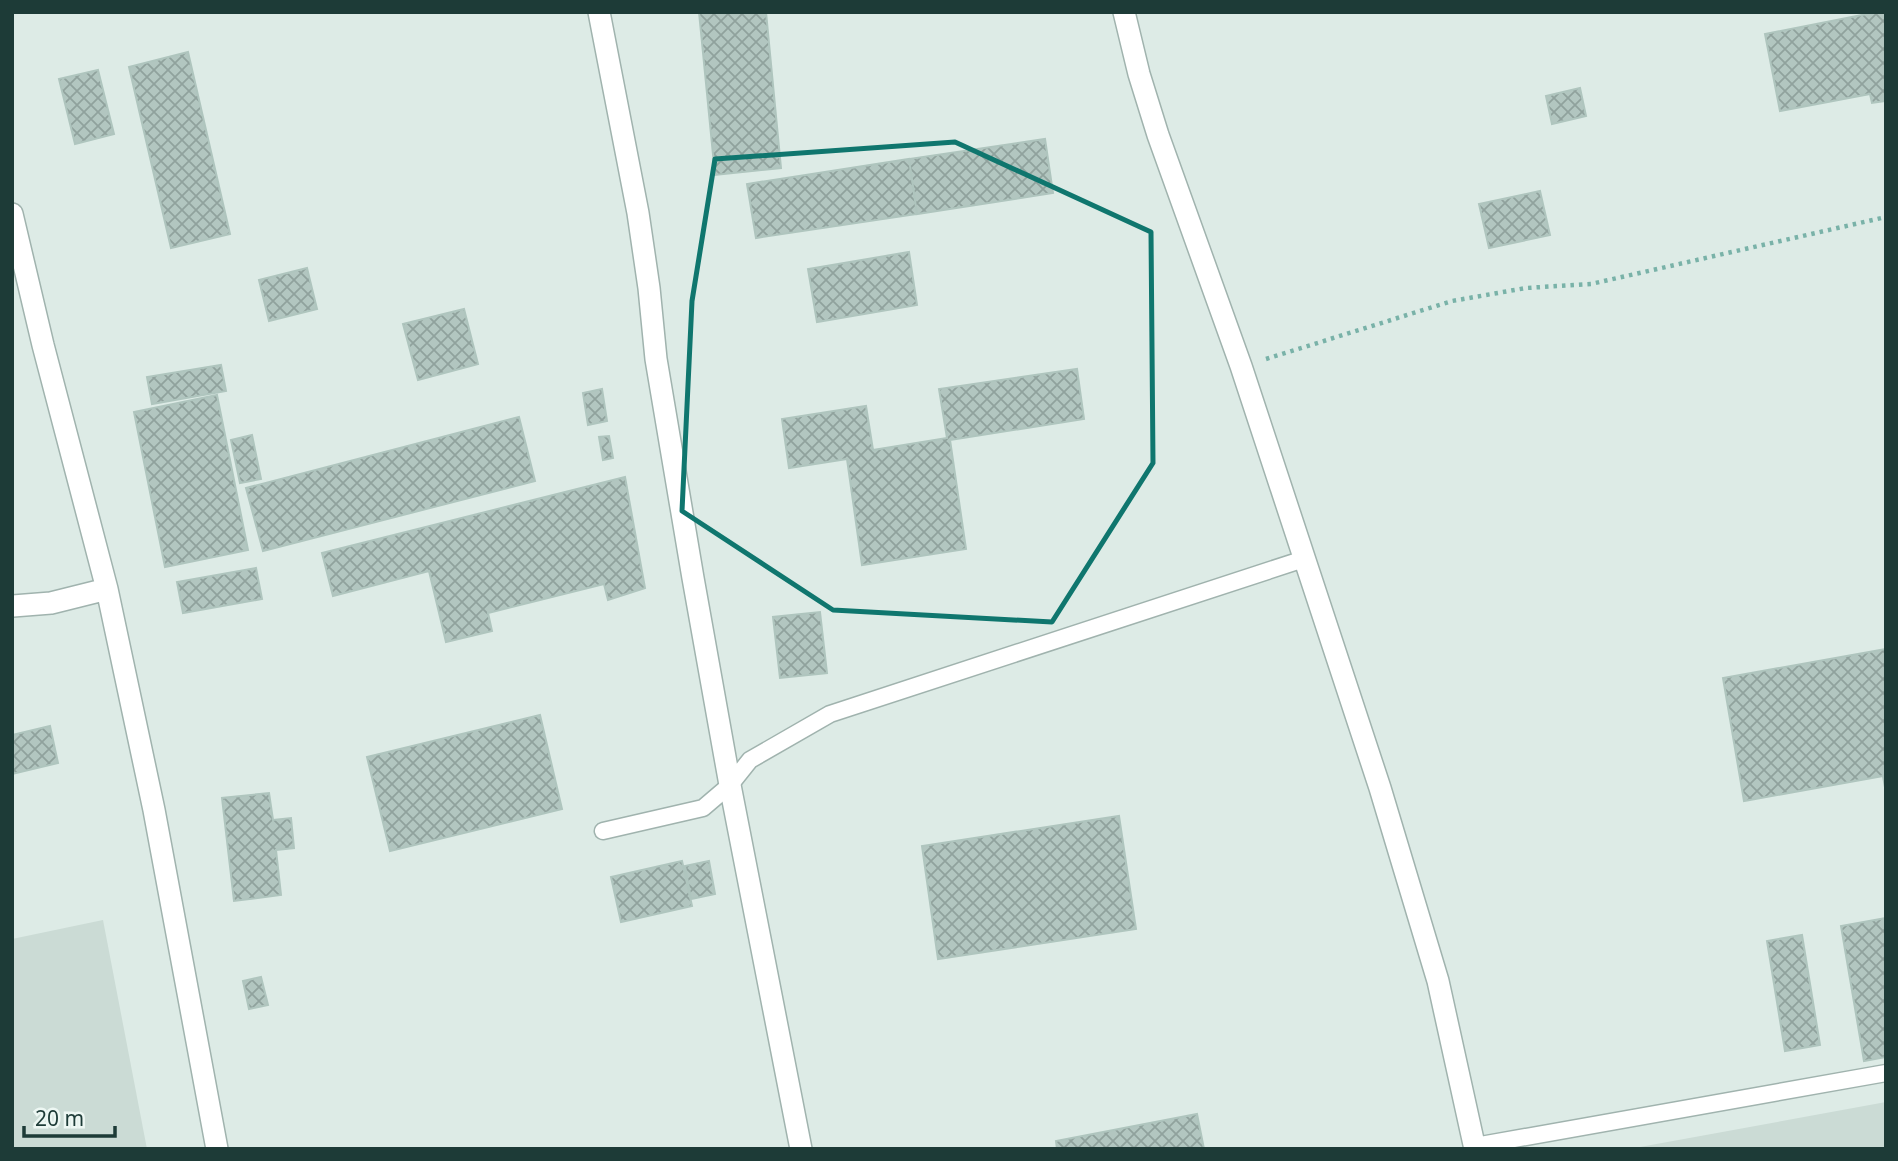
<svg xmlns="http://www.w3.org/2000/svg" width="1898" height="1161" font-family="'Noto Sans',sans-serif">
<style>
.built{fill:#cbdbd5}
.building{fill:url(#building-cross-hatch);stroke:#afc5be;stroke-width:2}
.lines{fill:none;stroke-linecap:round;stroke-linejoin:round}
.service-casing{stroke:#a0b3ae;stroke-width:19}
.minor-casing{stroke:#a0b3ae;stroke-width:24}
.path{stroke:#79b2a8;stroke-width:4.5;stroke-dasharray:3.5 5;stroke-linecap:butt}
.service{stroke:#fff;stroke-width:16}
.minor{stroke:#fff;stroke-width:21}
.marked{fill:none;stroke:#0f766e;stroke-width:5;stroke-linejoin:round}
</style>
<defs>
<pattern id="building-cross-hatch" width="8" height="8" patternUnits="userSpaceOnUse" patternTransform="scale(1.75)"><rect width="8" height="8" fill="#b2c6c0"/><path d="M0 0l8 8M0 8l8-8" fill="none" stroke="#90a29d"/></pattern>
</defs>
<rect width="100%" height="100%" fill="#ddebe6"/>
<path class="built" d="M103,920L147,1149H12V939Z
M1886,1102V1149H1629Z"/>
<path class="building" d="M699,12H766L781,168L715,175Z
M1877,12H1886V101L1872,103L1870,94L1780,111L1765,34Z
M188,52L230,234L171,248L129,67Z
M98,70L114,134L75,144L59,79Z
M1580,88L1586,116L1552,124L1546,96Z
M1045,139L1053,193L917,214L909,159Z
M909,159L917,214L756,238L747,184Z
M1540,191L1550,235L1489,248L1479,204Z
M909,252L917,305L817,322L808,269Z
M307,268L317,309L269,321L259,280Z
M464,309L478,364L418,380L403,324Z
M221,365L226,391L152,404L147,377Z
M1077,369L1084,419L950,440L966,549L862,565L847,459L789,468L782,419L866,406L873,450L947,438L939,389Z
M602,389L607,421L588,425L583,393Z
M217,395L248,550L165,567L134,412Z
M519,417L535,481L263,551L246,488Z
M252,435L261,479L240,483L231,440Z
M609,436L613,458L603,460L599,437Z
M625,477L645,588L608,600L604,584L488,613L492,631L446,642L429,571L333,596L322,553Z
M256,568L262,599L183,613L177,582Z
M820,612L827,673L780,678L773,617Z
M1886,649V793L1883,776L1744,801L1723,678Z
M540,715L562,809L390,851L367,757Z
M50,726L58,763L12,774V735Z
M269,793L273,820L291,818L294,848L276,850L281,895L234,901L222,798Z
M1119,816L1136,929L938,959L922,846Z
M682,861L692,906L621,922L611,877Z
M709,861L715,894L691,899L685,866Z
M1886,918V1057L1864,1061L1841,926Z
M1802,935L1820,1045L1785,1051L1767,941Z
M261,977L268,1005L249,1009L243,981Z
M1197,1114L1204,1149H1057L1056,1141Z"/>
<g class="lines">
<g class="service-casing">
<path id="service" d="M603,831L703,808L730,785L750,760L830,714L1304,559
M1475,1146L1886,1073"/>
</g>
<g class="minor-casing">
<path id="minor" d="M599,12L638,213L649,288L656,359L693,578L730,785L801,1149
M1124,12L1139,74L1158,135L1241,366L1380,788L1438,981L1475,1149
M12,214L43,345L107,589L154,810L217,1149
M13,606L51,603L107,589"/>
</g>
<path class="path" d="M1266,359L1452,301L1526,288L1591,284L1886,217"/>
<use href="#service" class="service"/>
<use href="#minor" class="minor"/>
</g>
<path class="marked" d="M955,142L1151,232L1153,463L1052,622L833,610L682,511L692,301L715,159Z"/>
<rect width="1898" height="1161" fill="none" stroke="#1d3b37" stroke-width="28"/>
<path d="M24 1126v10h91v-10" fill="none" stroke="#1d3b37" stroke-width="3.5"/>
<text x="35" y="1126" font-size="21" fill="#1d3b37" stroke="#edf7f3" stroke-width="5" paint-order="stroke">20 m</text>
</svg>
